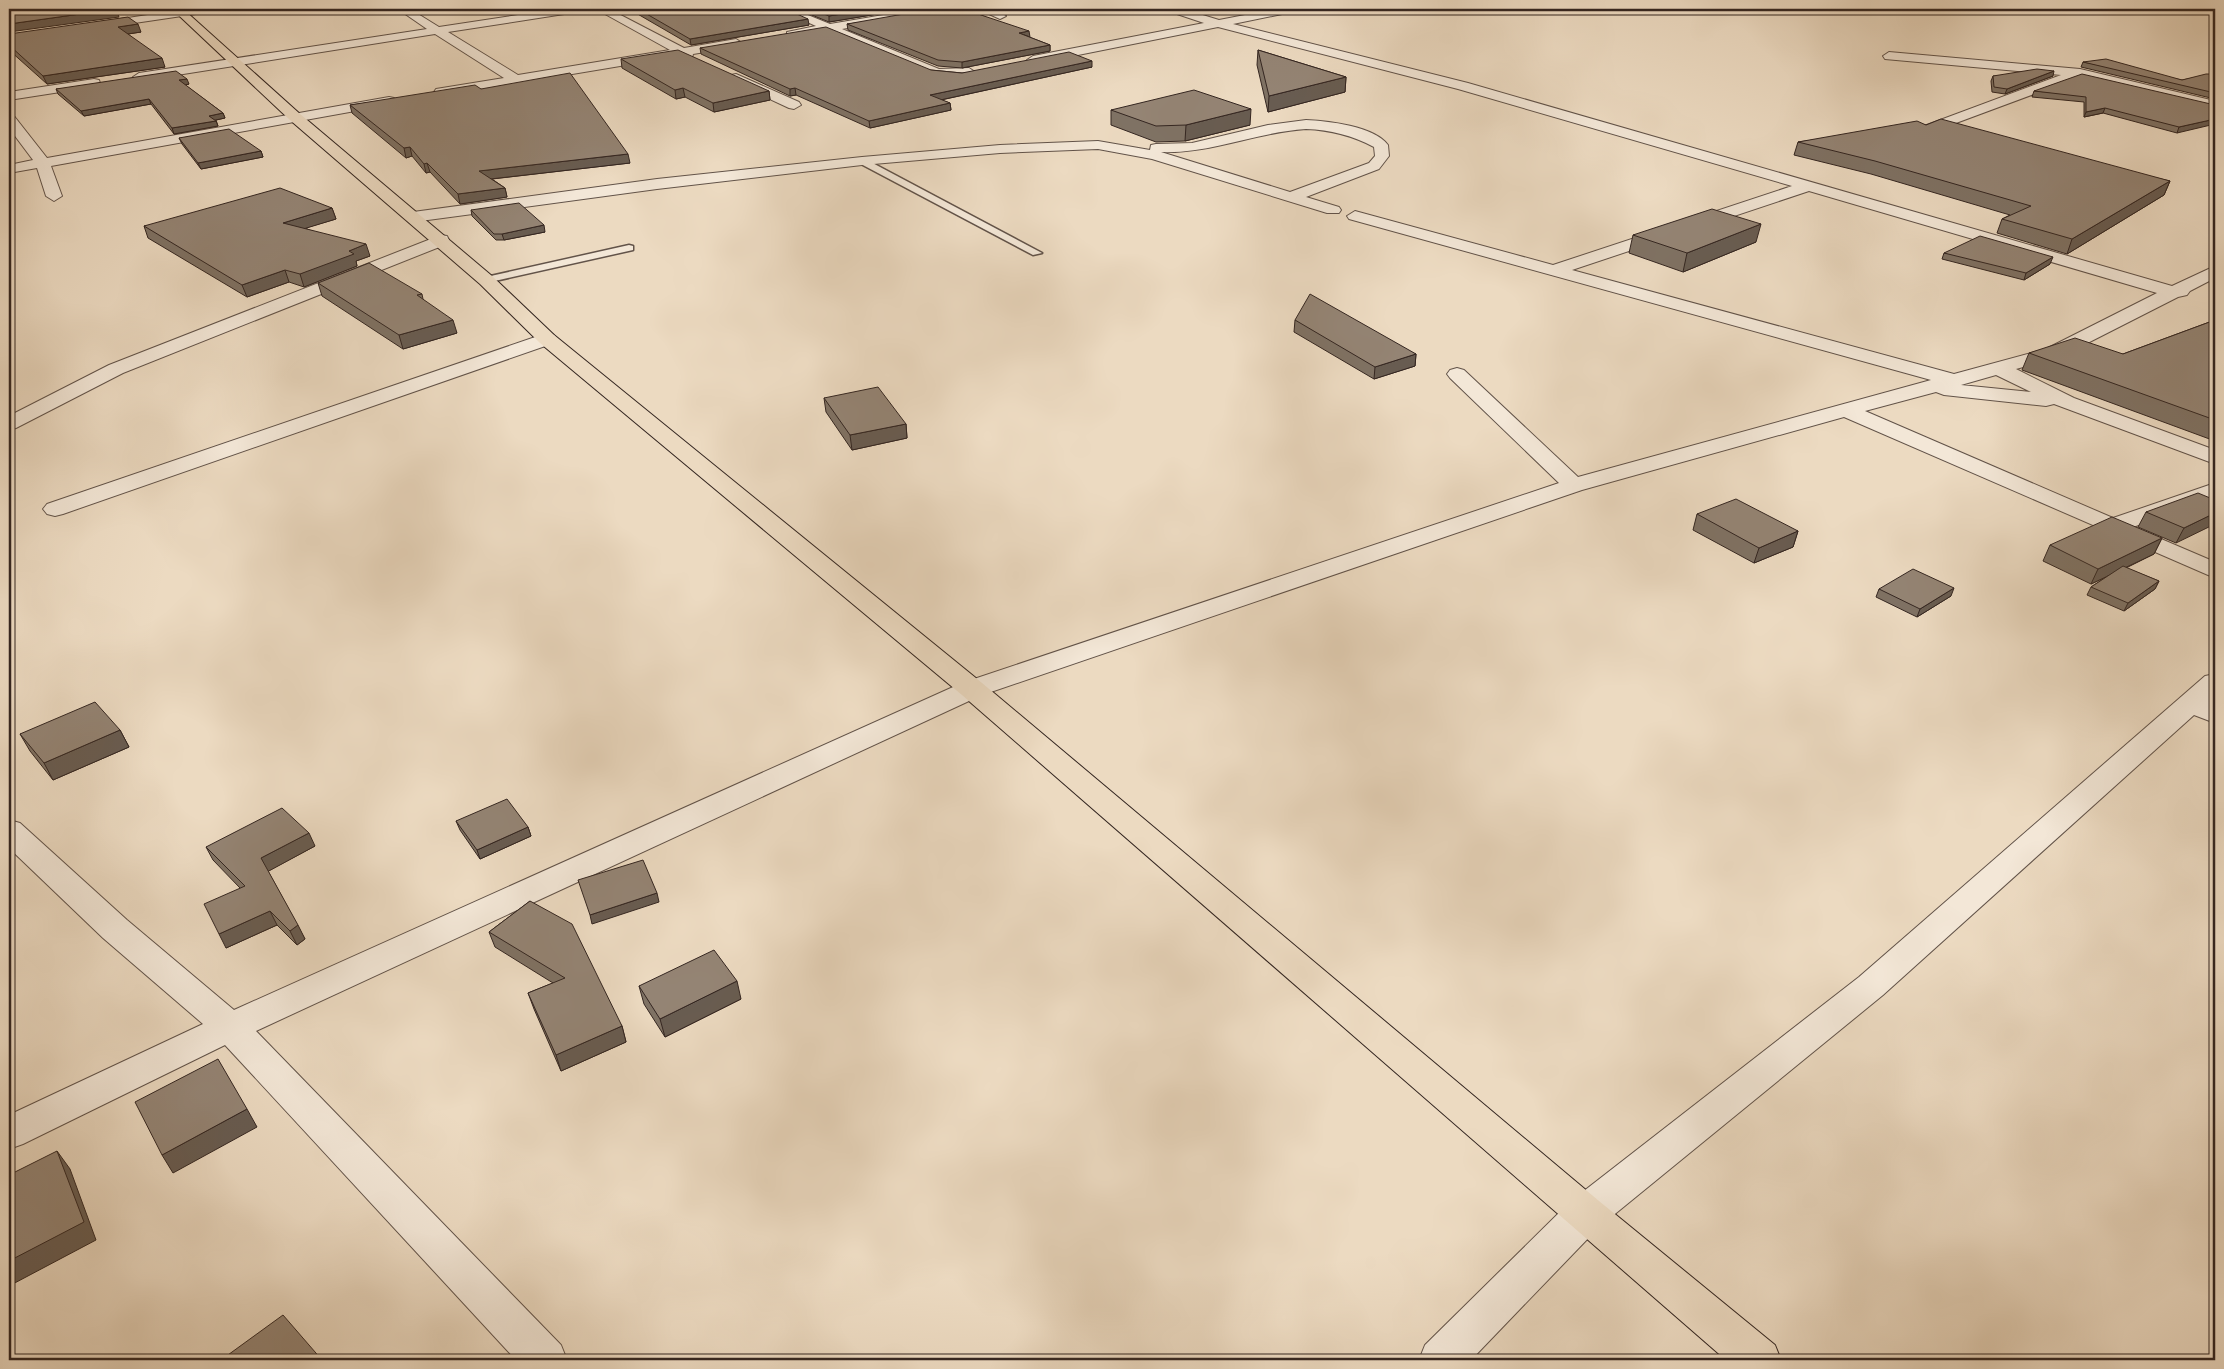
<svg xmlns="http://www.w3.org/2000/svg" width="2224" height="1369" font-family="Cardo,serif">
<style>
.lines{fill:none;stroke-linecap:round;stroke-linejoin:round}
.lane-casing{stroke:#625349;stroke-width:3}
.street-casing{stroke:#625349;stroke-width:2}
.highway-casing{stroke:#342621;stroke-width:2}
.lane{fill:#f3e7d7;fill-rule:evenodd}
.street{fill:#f3e7d7;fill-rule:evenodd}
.highway{fill:#ecdac1;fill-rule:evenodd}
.wall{fill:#7f7264;stroke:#342621}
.shaded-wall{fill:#685c51;stroke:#342621}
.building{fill:#948474;stroke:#342621}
</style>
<rect width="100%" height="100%" fill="#ecdac1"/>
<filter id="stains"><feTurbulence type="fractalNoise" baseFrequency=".004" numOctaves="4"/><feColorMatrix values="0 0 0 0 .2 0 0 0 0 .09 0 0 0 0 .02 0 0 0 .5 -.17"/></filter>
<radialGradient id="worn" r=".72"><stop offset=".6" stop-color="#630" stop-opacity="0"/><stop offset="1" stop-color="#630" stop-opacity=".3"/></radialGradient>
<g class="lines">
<g class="lane-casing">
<path id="lane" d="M859,159H865L1042,253L1033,255L859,163Z
M629,245L633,246V250L486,283L481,280L486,277Z"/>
</g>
<g class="street-casing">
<path id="street" d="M188,9H215L209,12L94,29L88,26L94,23Z
M398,9H410L439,27L557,9H582L577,12L448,32L518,75L670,50L596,9H609L684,48L736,39L742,43L736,47L693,54L692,58L680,56L441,96L434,92L436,89L504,78L435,34L139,81L133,77L139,73L427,29Z
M778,9H793L830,24L919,9H942L937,12L842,29L939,69L969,68L975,72C967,81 943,78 932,75L828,31L787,36V32L816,26Z
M978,9H993L1006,16L1000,19Z
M1167,9H1183L1219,20L1276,9H1297L1292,12L1233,24L1468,83L2172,286L2215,266V278L2190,291L2187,295L2178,297L2060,357L2016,369L2074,398L2215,450V464L2054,404L2046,406L1944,395L1936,392L1865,411L2113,518L2215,483V498L2133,527L2215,562V578L1844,417L1582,490L982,695L256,1031L561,1345L567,1360H516L225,1045L23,1144L9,1149V1115L203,1024L103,938L9,848V820L20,823L127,920L234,1010L962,683L1559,483L1450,378L1447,374L1450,370L1457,368L1464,370L1578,477L1931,380L1349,219L1347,216L1355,211L1553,265L1792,186L1458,89L1218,27L1033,64L1027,60L1033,56L1204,23L1168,11ZM1809,191L2157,293L2046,349L1954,374L1572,270ZM1996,375L2031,392L1961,385Z
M1889,52L2080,69L2215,101V109L2080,77L1921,136L1916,135L1914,132L1916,129L2061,75L1885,59L1883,56Z
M736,74L799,102L801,105L794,109L789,108L731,81L730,78L731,75Z
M94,79L99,80L100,83L99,86L9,100V92Z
M389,97L394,98L396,101L394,104L51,166L62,196L54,201L46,196L37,168L9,173V165L33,160L9,128V115L14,116L47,158Z
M1306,120C1328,121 1374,126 1388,145L1389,156L1379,169L1306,197L1339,207L1341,210L1339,213H1327L1152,159L1098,149L1000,153L862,165L657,189L413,222L405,217L413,212L657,179L862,157L1000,145L1098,141L1150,150L1151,145L1156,144L1192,143L1268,125ZM1306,129C1331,130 1351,135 1374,147L1375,156L1369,163L1290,192L1161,152C1210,154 1257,132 1306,129Z
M441,235L447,236L449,240L447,244L123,373L16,428L9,430V416L109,365Z
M547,333L554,335L557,339L554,343L63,514L55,516L47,514L43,509L47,504Z
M2215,674V696L2210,701L2215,703V723L2194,715L1883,995L1599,1227L1471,1360H1419L1425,1345L1571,1201L1859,977L2205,676Z"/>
</g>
<g class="highway-casing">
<path id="highway" d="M172,9H183L300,114L492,276L554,335L982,683L1599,1201L1775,1345L1781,1360H1726L962,695L540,343L480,284L290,120Z"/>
</g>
<use href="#lane" class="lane"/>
<use href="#street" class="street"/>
<use href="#highway" class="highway"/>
</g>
<path class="wall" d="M629,9H786L809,25L691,45Z
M797,9H908L829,22Z
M985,9V14L981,15L1029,37L1050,45V51L962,68L938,66L848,30L847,24Z
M996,9H1020L1002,12Z
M141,32L128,34L165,67L47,84L9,50V34Z
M700,48L962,73L1092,67L941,100L950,103L951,110L870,128L796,95L790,96L701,54Z
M1258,50L1346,77L1345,92L1268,112L1257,65Z
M621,59L769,91L770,100L714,112L685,97L676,99L622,68Z
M2083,62L2182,80L2215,74V99L2081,67Z
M1993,76H2053L2005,94L1992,92L1991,81Z
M189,84L185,85L223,113L225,118L216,120L218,126L174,134L151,104L84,116L58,94L56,89Z
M481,89L630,163L492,179L505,188L507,197L460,204L430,172L426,173L412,156L406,158L352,113L350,105Z
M2034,91L2215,105L2177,133L2103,113L2084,117V102L2032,97Z
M1111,110L1250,125L1185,141L1156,142L1111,125Z
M1926,125L2170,181L2164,195L2067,254L1997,233L2002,219L2010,215L1871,174L1794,155L1798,142Z
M179,138L261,151L263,157L201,169L182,144Z
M332,208L336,219L305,228L370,256L356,261L357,266L304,287L289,282L247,297L148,238L144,226Z
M471,210L545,232L504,240H496L472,216Z
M1633,235L1756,242L1683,272L1629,253Z
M1944,253L2050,264L2024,280L1942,259Z
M318,283L422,294L423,299L457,333L403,349L322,296Z
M1295,320L1416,354L1415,366L1374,379L1294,332Z
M2215,320V441L2022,370L2029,353L2123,354Z
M824,398L906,424L907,438L852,450L826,412Z
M2215,500L2176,543L2138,527L2146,512Z
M1697,514L1798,531L1793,547L1754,563L1693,530Z
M2162,538L2154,554L2126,568L2159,581L2155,589L2124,611L2087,595L2091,587L2106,577L2091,584L2043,561L2050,545Z
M1879,589L1951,596L1917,617L1876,597Z
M120,730L129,747L53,780L30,751L20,734Z
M456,821L528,827L531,836L480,859L460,830Z
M315,846L268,871L305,939L297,945L277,925L226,948L240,888L213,860L206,847Z
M530,901L622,1026L626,1042L561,1071L534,1009L528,993L553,983L495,947L489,932Z
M639,986L741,999L665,1037L644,1004Z"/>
<path class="shaded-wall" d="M116,9L119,17L9,32V24Z
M461,9H510L462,13Z
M872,9H908L829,22V16Z
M985,9V14L969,17V11Z
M1002,9H1020L1002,12Z
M808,19L809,25L691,45L690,39Z
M138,24L141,32L121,35L118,27Z
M1029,31L1030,37L1019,33Z
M1050,45V51L962,68V62Z
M162,58L165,67L47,84L43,76Z
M1092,61V67L931,102L930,95Z
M2054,71L2053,76L2005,94L2007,89Z
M1346,77L1345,92L1268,112L1269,96Z
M187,79L189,84L181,86L179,80Z
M683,88L685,97L676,99L675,90Z
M795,88L796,95L790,96V89Z
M769,91L770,100L714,112L713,103Z
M149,99L151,104L84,116L81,111Z
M950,103L951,110L870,128L869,121Z
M2105,108L2103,113L2084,117L2086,112Z
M1251,109L1250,125L1185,141L1186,125Z
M223,113L225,118L211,121L209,116Z
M2215,119V124L2177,133L2179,127Z
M216,121L218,126L174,134L172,128Z
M410,147L412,156L406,158L404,148Z
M261,151L263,157L201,169L198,163Z
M628,154L630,163L482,180L479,171Z
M427,163L430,172L426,173L424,164Z
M2170,181L2164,195L2067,254L2072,239Z
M505,188L507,197L460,204L458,194Z
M332,208L336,219L287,234L283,223Z
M1761,224L1756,242L1683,272L1687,253Z
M544,225L545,232L504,240L502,234Z
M366,244L370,256L356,261L357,266L304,287L300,274L349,251Z
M2053,257L2050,264L2024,280L2026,273Z
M285,270L289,282L247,297L242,285Z
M453,320L457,333L403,349L399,335Z
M1416,354L1415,366L1374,379L1375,367Z
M906,424L907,438L852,450L850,435Z
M2215,513V524L2176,543L2184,528Z
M1798,531L1793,547L1754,563L1759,548Z
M2162,538L2154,554L2091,584L2098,569Z
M2159,581L2155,589L2124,611L2128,603Z
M1954,588L1951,596L1917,617L1920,609Z
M120,730L129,747L53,780L44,763Z
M528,827L531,836L480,859L477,850Z
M309,833L315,846L267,872L261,858Z
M657,893L659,902L592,924L590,915Z
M270,911L277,925L226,948L219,934Z
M298,925L305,939L297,945L290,931Z
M737,981L741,999L665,1037L660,1019Z
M622,1026L626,1042L561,1071L556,1055Z
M247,1109L257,1127L173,1173L162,1155Z
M57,1151L70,1169L96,1240L9,1286V1261Z"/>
<path class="building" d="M9,9H116L9,24Z
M638,9H786L808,19L690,39Z
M811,9H872L829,16Z
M932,9H984L969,11L1029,31L1019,33L1050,45L962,62L938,60L847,24Z
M128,17L138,24L118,27L162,58L43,76L9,45V34Z
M826,27L931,70L962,73L1069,52L1092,61L930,95L950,103L869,121L795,88L790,89L700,48Z
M678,50L769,91L713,103L683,88L675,90L621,59Z
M1258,50L1346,77L1269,96Z
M2106,59L2182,80L2206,74H2215V93L2083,62Z
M2037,69L2054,71L2007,89L1994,87L1993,76Z
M176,71L187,79L179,80L223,113L209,116L216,121L172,128L149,99L81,111L56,89Z
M570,73L628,154L479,171L505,188L458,194L427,163L424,164L410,147L404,148L350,105L475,85L481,89Z
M2082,74L2215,105V119L2179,127L2105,108L2086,112V97L2034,91Z
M1194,90L1251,109L1186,125L1156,126L1111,110Z
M1941,119L2170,181L2072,239L2002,219L2031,206L1875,161L1798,142L1917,121L1926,125Z
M229,129L261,151L198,163L179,138Z
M280,188L332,208L283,223L366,244L349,251L354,254L300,274L285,270L242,285L144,226Z
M519,203L544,225L502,234H494L471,210Z
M1712,209L1761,224L1687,253L1633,235Z
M1980,236L2053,257L2026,273L1944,253Z
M369,263L422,294L417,295L453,320L399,335L318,283Z
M1310,294L1416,354L1375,367L1295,320Z
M2215,320V420L2029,353L2075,338L2123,354Z
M878,387L906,424L850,435L824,398Z
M2198,493L2215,500V513L2184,528L2146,512Z
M1736,499L1798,531L1759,548L1697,514Z
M2112,517L2162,538L2098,569L2050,545Z
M2123,566L2159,581L2128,603L2091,587Z
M1913,569L1954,588L1920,609L1879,589Z
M95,702L120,730L44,763L20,734Z
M507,799L528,827L477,850L456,821Z
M282,808L309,833L261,858L298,925L290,931L270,911L219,934L204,904L245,886L206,847Z
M643,860L657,893L590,915L578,880Z
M530,901L572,924L622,1026L556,1055L528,993L565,978L489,932Z
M714,950L737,981L660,1019L639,986Z
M218,1059L247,1109L162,1155L135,1102Z
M57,1151L84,1222L9,1261V1175Z
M283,1315L322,1360H221Z"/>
<rect width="2224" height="1369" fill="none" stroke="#ecdac1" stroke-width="30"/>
<rect x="10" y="10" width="2204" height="1349" fill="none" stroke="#342621" stroke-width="2.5"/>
<rect x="15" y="15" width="2194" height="1339" fill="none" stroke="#342621"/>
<rect width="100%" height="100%" filter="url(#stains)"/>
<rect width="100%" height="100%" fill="url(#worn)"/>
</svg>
